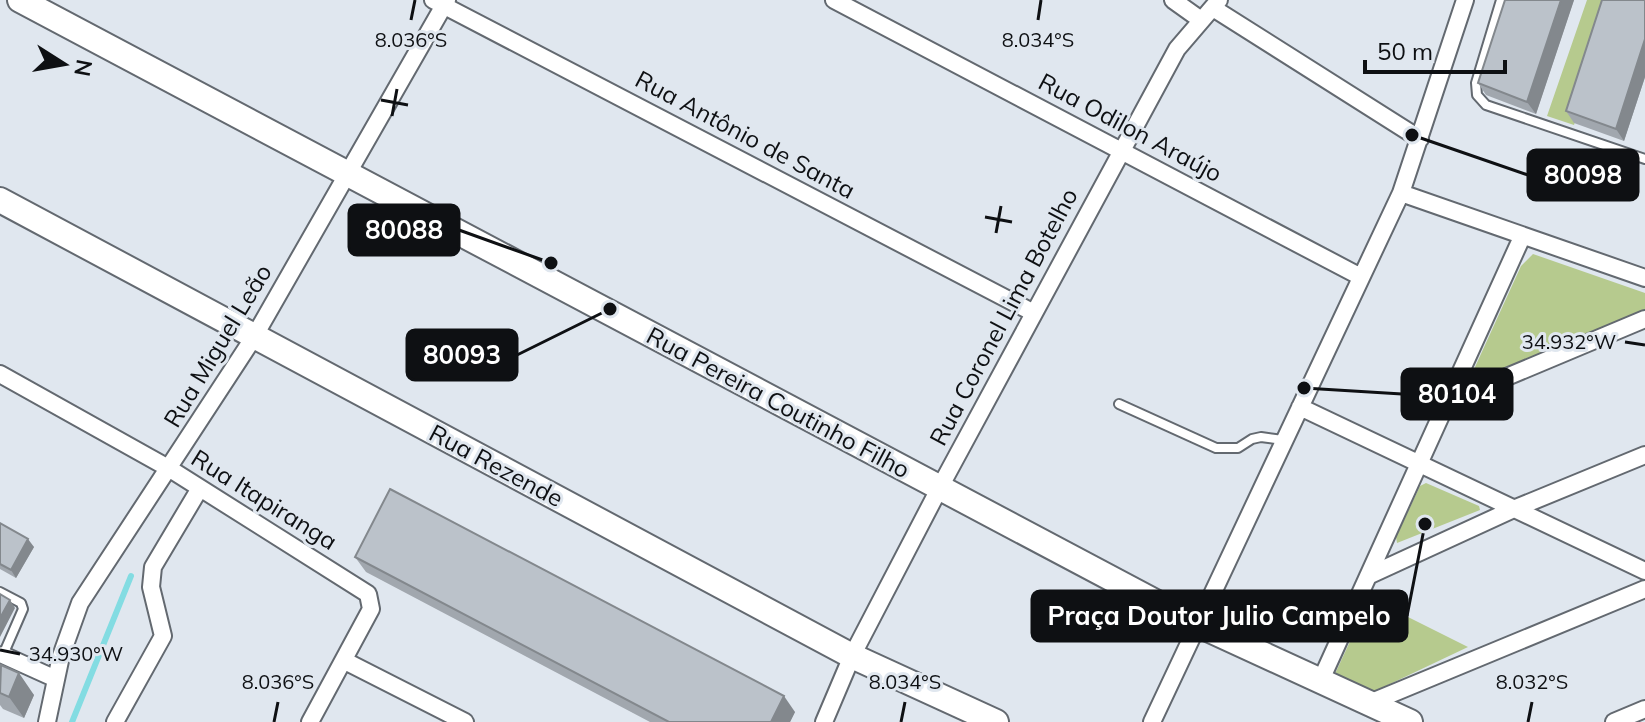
<svg xmlns="http://www.w3.org/2000/svg" width="1645" height="722" font-family="Mulish,sans-serif">
<style>
.green{fill:#b6ca8e}
.lines{fill:none;stroke-linecap:round;stroke-linejoin:round}
.stream{stroke:#83dce2;stroke-width:6}
.lane-casing{stroke:#636970;stroke-width:12}
.street-casing{stroke:#636970;stroke-width:20}
.secondary-casing{stroke:#636970;stroke-width:28}
.lane{stroke:#fff;stroke-width:8}
.street{stroke:#fff;stroke-width:16}
.secondary{stroke:#fff;stroke-width:24}
.wall{fill:#a1a7ae}
.shaded-wall{fill:#83888d}
.building{fill:#bbc2ca;stroke:#83888d;stroke-width:2}
.ticks{fill:none;stroke:#0e1013;stroke-width:3}
.labels{text-anchor:middle;stroke-width:6;stroke-linejoin:round;paint-order:stroke}
.street-label{font-size:24px;fill:#0e1013;stroke:#e0e7ef}
.ticks-label{font-size:20px;text-anchor:middle;fill:#0e1013;stroke:#e0e7ef;stroke-width:6;stroke-linejoin:round;paint-order:stroke}
.leader{fill:none;stroke:#0e1013;stroke-width:3}
.callout-dot{fill:#0e1013;stroke:#e0e7ef;stroke-width:3}
.callout{fill:#0e1013;stroke:#0e1013;stroke-width:3}
.callout-label{font-size:26px;text-anchor:middle;font-weight:bold;fill:#fff}
</style>
<rect width="100%" height="100%" fill="#e0e7ef"/>
<path class="green" d="M1587,0H1616L1574,125L1547,116Z
M1533,254L1645,293V312L1472,381L1470,378L1521,266Z
M1426,483L1479,506L1480,510L1397,543L1396,537L1420,486Z
M1370,598L1468,647L1371,693L1334,676Z"/>
<g class="lines">
<path class="stream" d="M72,722L131,576"/>
<g class="lane-casing">
<path id="lane" d="M1501,0L1476,83L1477,95L1486,105L1645,159
M1119,404L1216,448H1238L1252,439L1261,437L1283,440
M0,592L21,603L23,609L3,655L0,653"/>
</g>
<g class="street-casing">
<path id="street" d="M433,0L1034,313
M834,0L1361,277
M1173,0L1201,20
M1213,8L1420,139
M1401,193L1645,278
M0,374L170,469L368,594L371,609L310,722
M1447,402L1645,319
M1300,407L1645,571
M1368,576L1516,508L1645,455
M3,655L56,679
M345,661L465,722
M1320,682L1522,237
M1367,704L1645,589
M47,722L61,656L80,603L254,337L447,0
M115,722L163,636L151,587L153,567L200,488
M824,722L852,656L939,489L1177,49L1219,0
M1152,722L1401,193L1465,0
M1614,722L1645,709"/>
</g>
<g class="secondary-casing">
<path id="secondary" d="M20,0L1197,624L1410,722
M0,200L852,656L996,722"/>
</g>
<use href="#lane" class="lane"/>
<use href="#street" class="street"/>
<use href="#secondary" class="secondary"/>
</g>
<path class="wall" d="M1505,0H1574L1536,114L1486,95L1478,83Z
M1645,0V77L1624,141L1574,123L1566,111Z
M0,523L34,547L16,578L0,569Z
M355,557L795,712L790,722H650L366,572Z
M0,667L34,695L24,718L3,709L0,705Z"/>
<path class="shaded-wall" d="M1561,0H1574L1536,114L1527,102Z
M1645,39V77L1624,141L1616,129Z
M28,539L34,547L16,578L11,570Z
M10,600L15,608L0,637V618Z
M19,673L34,695L24,718L9,697Z
M784,696L795,712L790,722H771Z"/>
<path class="building" d="M1505,0H1561L1527,102L1478,83Z
M1602,0H1645V39L1616,129L1566,111Z
M390,489L784,696L771,722H669L355,557Z
M0,523L28,539L11,570L0,564Z
M0,594L10,600L0,618Z
M1,665L19,673L9,697L0,693Z"/>
<path class="ticks" d="M411,20L415,0M1038,20L1041,0M381,100L408,105M392,116L397,89M985,217L1012,222M996,233L1001,206M1625,342L1645,345M0,650L20,654M274,722L278,702M901,722L905,702M1528,722L1532,702"/>
<g class="labels">
<g class="street-label">
<text transform="translate(1130 128) rotate(28)" y="8">Rua Odilon Araújo</text>
<text transform="translate(745 135) rotate(28)" y="8">Rua Antônio de Santa</text>
<text transform="translate(1004 317) rotate(-62)" y="8">Rua Coronel Lima Botelho</text>
<text transform="translate(218 346) rotate(-59)" y="8">Rua Miguel Leão</text>
<text transform="translate(778 403) rotate(28)" y="8">Rua Pereira Coutinho Filho</text>
<text transform="translate(496 466) rotate(28)" y="8">Rua Rezende</text>
<text transform="translate(264 500) rotate(32)" y="8">Rua Itapiranga</text>
</g>
</g>
<g class="ticks-label">
<text x="411" y="47">8.036°S</text>
<text x="1038" y="47">8.034°S</text>
<text x="1569" y="349">34.932°W</text>
<text x="76" y="661">34.930°W</text>
<text x="278" y="689">8.036°S</text>
<text x="905" y="689">8.034°S</text>
<text x="1532" y="689">8.032°S</text>
</g>
<path class="leader" d="M1412 135L1528 175M551 263L459 230M610 309L517 355M1304 388L1402 394M1425 524L1407 616"/>
<g class="callout-dot">
<circle cx="1412" cy="135" r="8"/>
<circle cx="551" cy="263" r="8"/>
<circle cx="610" cy="309" r="8"/>
<circle cx="1304" cy="388" r="8"/>
<circle cx="1425" cy="524" r="8"/>
</g>
<g class="callout">
<rect x="1528" y="150" width="110" height="50" rx="8"/>
<rect x="349" y="205" width="110" height="50" rx="8"/>
<rect x="407" y="330" width="110" height="50" rx="8"/>
<rect x="1402" y="369" width="110" height="50" rx="8"/>
<rect x="1032" y="591" width="375" height="50" rx="8"/>
</g>
<g class="callout-label">
<text x="1583" y="184">80098</text>
<text x="404" y="239">80088</text>
<text x="462" y="364">80093</text>
<text x="1457" y="403">80104</text>
<text x="1219" y="625">Praça Doutor Julio Campelo</text>
</g>
<g transform="translate(64 64) rotate(101)" stroke="#e0e7ef" stroke-width="6" paint-order="stroke">
<path d="M0-6L14 30L0 20L-14 30Z" fill="#0e1013"/>
<text y="-12" font-size="22" font-weight="bold" text-anchor="middle" fill="#0e1013">N</text>
</g>
<path d="M1365 60v12h140v-12" fill="none" stroke="#0e1013" stroke-width="4"/>
<text x="1377" y="60" font-size="24" fill="#0e1013" stroke="#e0e7ef" stroke-width="6" paint-order="stroke">50 m</text>
</svg>
